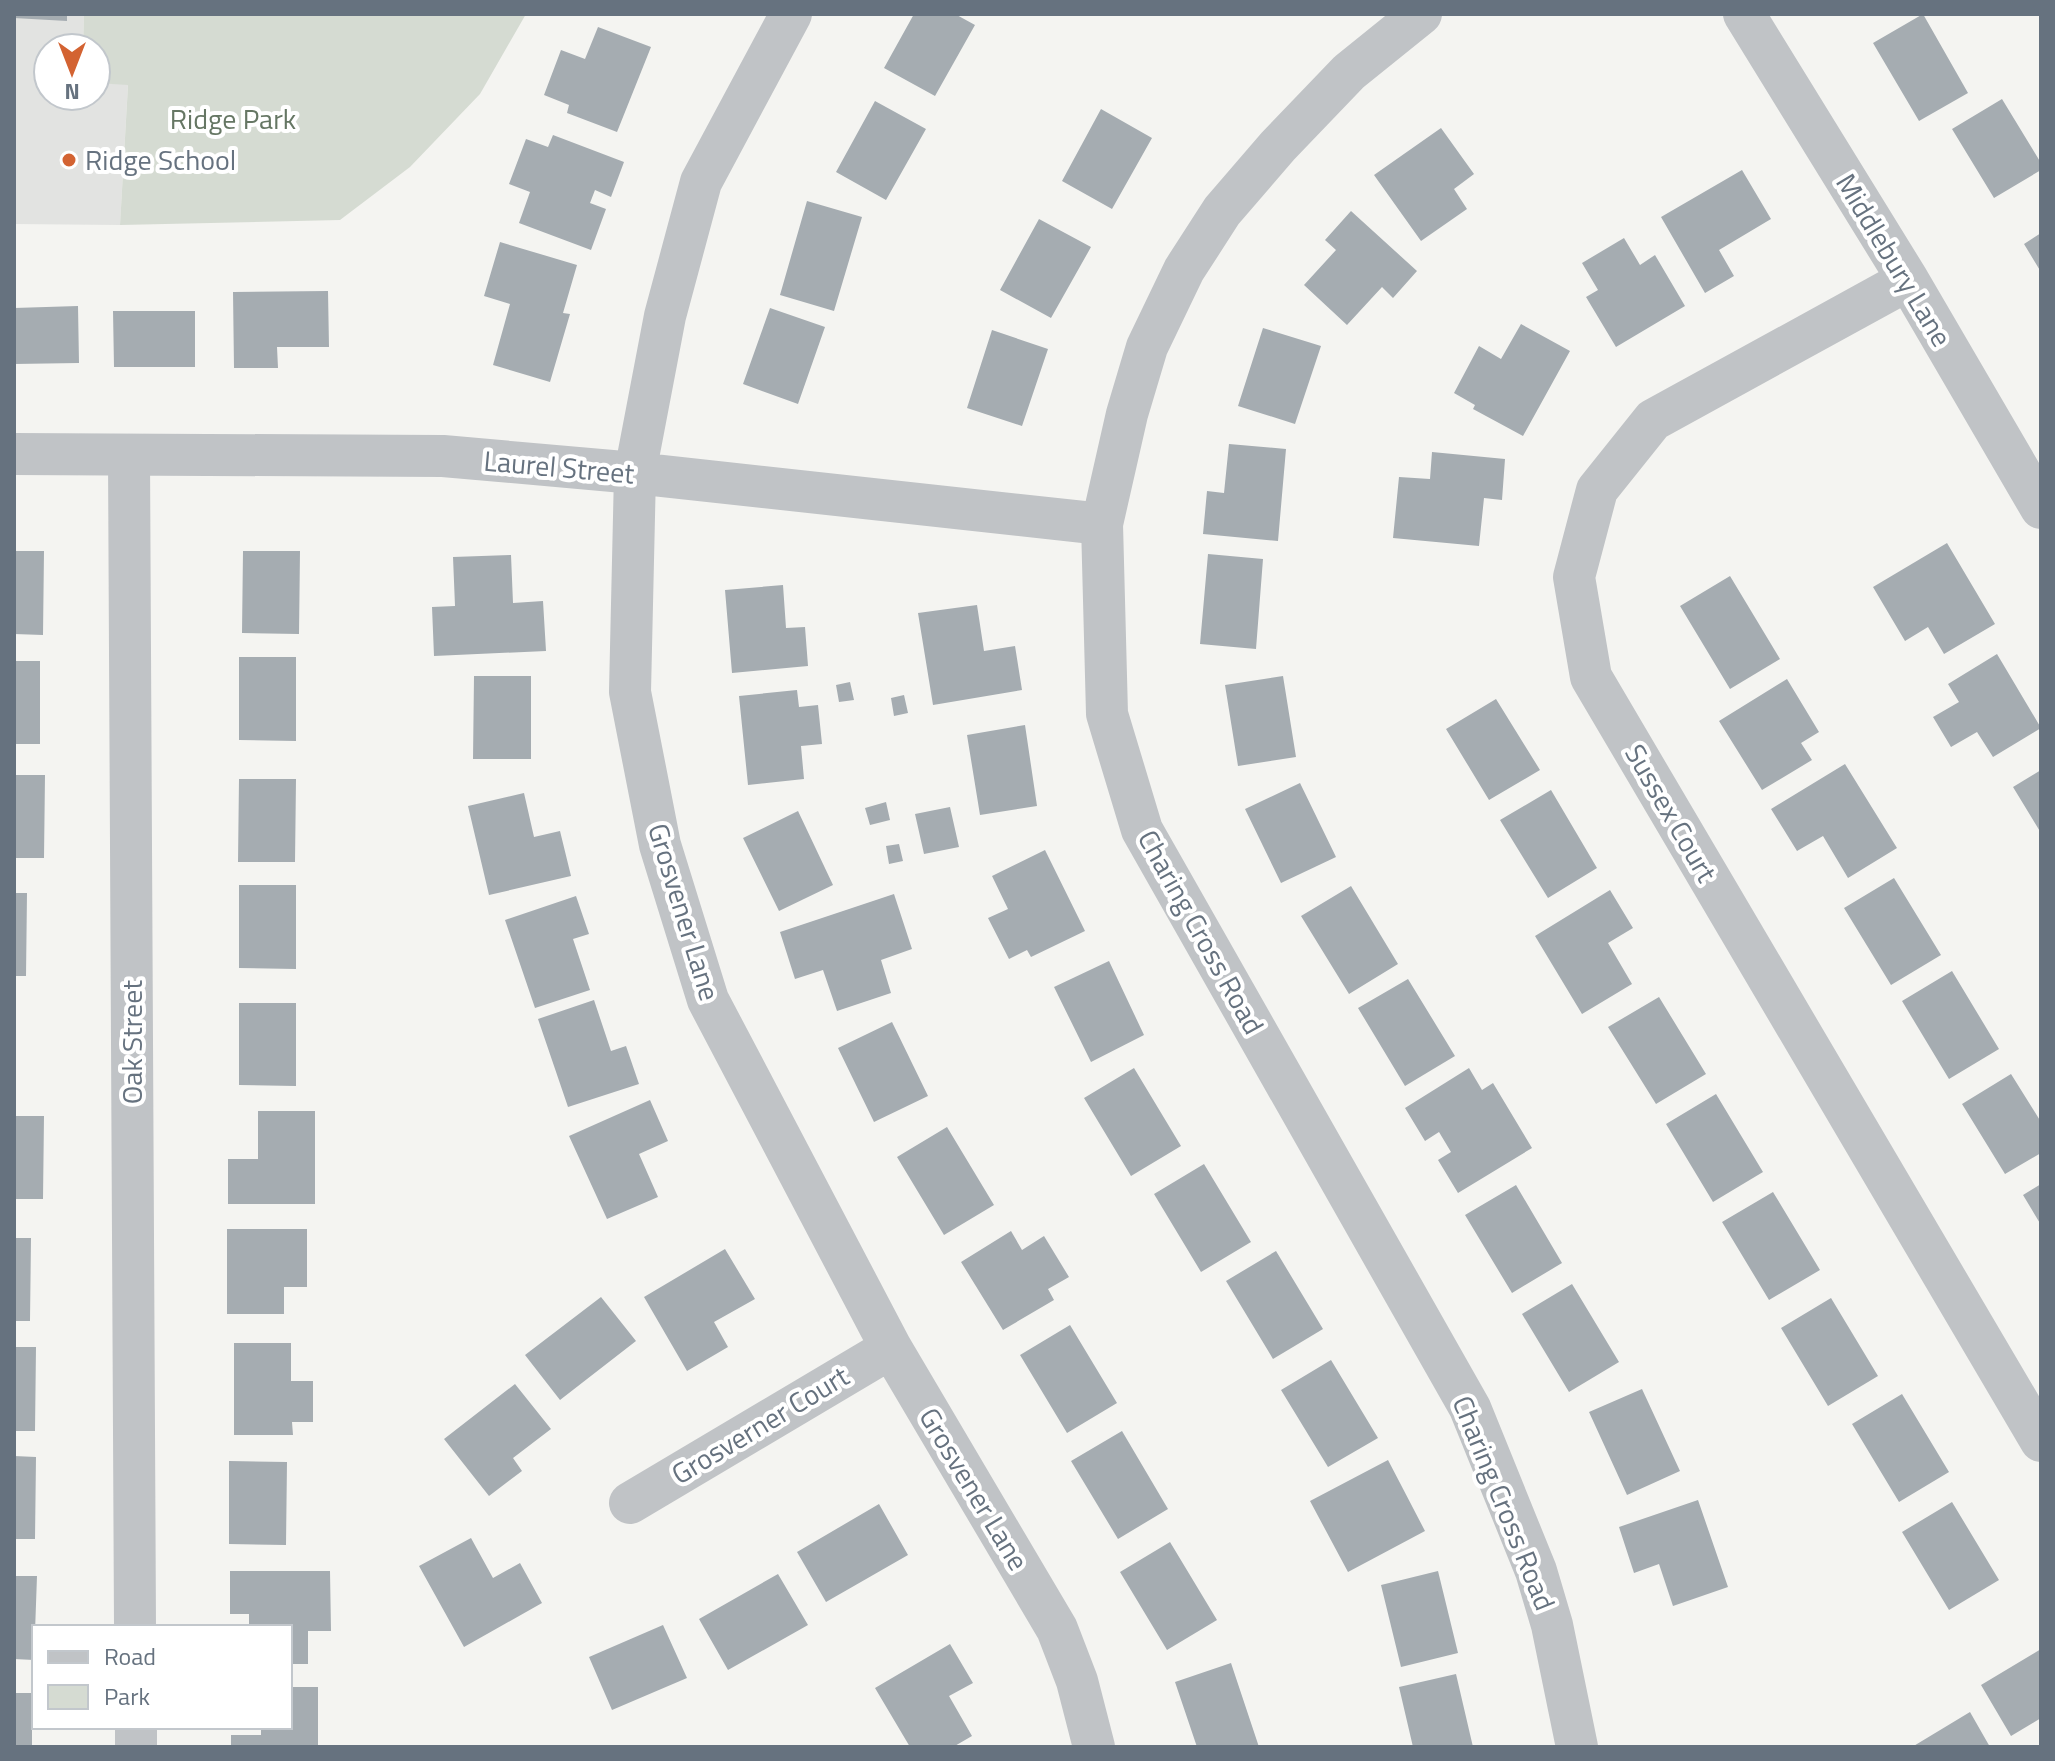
<svg xmlns="http://www.w3.org/2000/svg" width="2055" height="1761" font-family="'Titillium Web',sans-serif">
<style>
.built{fill:#e2e3e1}
.green{fill:#d5dbd2}
.building{fill:#a5acb1}
.lines{fill:none;stroke-linecap:round;stroke-linejoin:round}
.street{stroke:#c0c3c6;stroke-width:42}
.poi-dot{fill:#d36332;stroke:#fff;stroke-width:3}
.labels{text-anchor:middle;stroke-width:8;stroke-linejoin:round;paint-order:stroke}
.park-label{font-size:28px;fill:#667764;stroke:#fff}
.poi-label{font-size:28px;fill:#66727f;stroke:#fff;text-anchor:start}
.street-label{font-size:28px;fill:#66727f;stroke:#fff}
</style>
<rect width="100%" height="100%" fill="#f4f4f1"/>
<path class="built" d="M14,14H84L83,48H48V96H96V83L128,84L120,225L14,224Z"/>
<path class="green" d="M84,14H526L480,94L410,167L340,220L120,225L128,85L96,83V48H83Z"/>
<path class="building" d="M14,14H67V21L14,18Z
M914,14H955L975,25L935,96L884,68Z
M1923,14L1968,93L1919,121L1873,43Z
M598,27L651,47L617,132L567,113L569,105L544,95L561,50L585,59Z
M2002,99L2041,163V170L1994,198L1952,129Z
M875,101L926,129L886,200L836,172Z
M1101,109L1152,138L1112,209L1062,181Z
M1441,128L1474,174L1454,189L1467,209L1421,241L1374,175Z
M553,135L624,162L611,197L595,190L590,203L606,209L591,250L519,223L530,192L509,184L526,139L548,147Z
M1742,170L1771,219L1719,250L1734,276L1705,293L1661,217Z
M807,201L862,217L834,311L780,295Z
M1351,211L1417,271L1393,298L1382,287L1347,325L1304,285L1336,250L1325,240Z
M1039,219L1091,247L1051,318L1000,290Z
M2041,233V272L2024,244Z
M1624,238L1640,265L1655,255L1685,306L1616,347L1586,297L1598,290L1582,263Z
M500,242L577,265L563,313L570,314L550,382L493,365L510,304L484,296Z
M328,291L329,347H277L278,368H234L233,292Z
M78,306L79,363L14,364V308Z
M770,308L825,327L798,404L743,384Z
M113,311H195V367H114Z
M1521,324L1570,351L1523,436L1473,409L1475,405L1454,393L1479,346L1501,359Z
M1263,328L1321,346L1295,424L1238,406Z
M992,330L1048,349L1022,426L967,408Z
M1229,444L1286,449L1278,541L1203,534L1207,491L1224,493Z
M1432,452L1505,459L1502,500L1484,498L1479,546L1393,538L1399,477L1430,479Z
M1947,543L1995,624L1944,654L1928,627L1905,641L1873,587Z
M14,551H44L43,635L14,634Z
M243,551H300L299,634L242,633Z
M1208,554L1263,559L1256,649L1200,644Z
M511,555L513,603L543,601L546,651L434,656L432,607L455,606L453,557Z
M1730,576L1780,659L1730,689L1680,606Z
M783,585L786,628L805,627L808,666L732,673L725,590Z
M977,605L984,651L1015,646L1022,690L933,705L918,613Z
M1997,654L2041,728L1993,757L1977,732L1951,747L1933,717L1959,702L1948,684Z
M239,657H296V741L239,740Z
M14,661H40V744H14Z
M474,676H531V759H473Z
M1283,676L1296,757L1238,766L1225,685Z
M1787,679L1819,732L1801,743L1812,760L1762,790L1719,721Z
M850,682L854,700L839,702L836,685Z
M797,690L799,707L818,705L822,744L801,746L804,779L748,785L739,696Z
M904,695L908,713L894,716L891,698Z
M1496,699L1540,770L1489,800L1446,729Z
M1025,725L1037,806L980,815L967,735Z
M1845,764L1897,848L1848,878L1823,836L1797,851L1771,809Z
M2041,770V833L2013,787Z
M14,775H45L44,858H14Z
M239,779H296L295,862H238Z
M1300,783L1336,857L1281,883L1245,809Z
M1551,790L1597,868L1548,898L1500,820Z
M524,793L534,837L560,831L571,876L489,895L468,806Z
M886,802L890,820L870,825L865,808Z
M950,807L959,847L924,854L915,814Z
M798,811L833,885L779,911L743,838Z
M899,844L903,861L889,864L886,846Z
M1045,850L1085,931L1031,957L1027,950L1009,959L988,918L1008,909L992,876Z
M1894,878L1941,955L1891,985L1844,908Z
M239,885H296V969L239,968Z
M1351,886L1398,964L1349,994L1301,916Z
M1610,890L1633,928L1608,943L1632,984L1582,1014L1535,936Z
M14,893H27L26,976H14Z
M894,894L912,949L881,960L891,993L837,1011L823,970L795,979L780,932Z
M576,896L589,934L573,939L590,990L535,1008L505,920Z
M1109,961L1144,1035L1091,1062L1054,987Z
M1952,971L1999,1049L1949,1079L1902,1001Z
M1408,979L1455,1056L1405,1086L1358,1008Z
M1659,997L1706,1074L1656,1104L1608,1027Z
M594,1000L611,1051L626,1046L639,1084L568,1107L538,1019Z
M239,1003H296V1086L239,1085Z
M892,1022L928,1096L874,1122L838,1048Z
M1134,1068L1181,1146L1131,1176L1084,1098Z
M1469,1068L1482,1090L1493,1083L1532,1148L1458,1193L1438,1160L1451,1152L1439,1132L1425,1141L1405,1108Z
M2011,1074L2041,1122V1153L2005,1174L1962,1104Z
M1716,1094L1763,1172L1713,1202L1666,1124Z
M650,1100L668,1141L639,1154L658,1197L607,1219L569,1136Z
M258,1111H315V1204H228V1159H258Z
M14,1116H44L43,1199H14Z
M947,1127L994,1205L944,1235L897,1157Z
M1204,1164L1251,1242L1201,1272L1154,1194Z
M2041,1184V1225L2023,1195Z
M1516,1185L1562,1263L1512,1293L1465,1215Z
M1773,1192L1820,1270L1769,1300L1722,1222Z
M227,1229H307V1287H284V1314H227Z
M1011,1231L1022,1250L1044,1236L1069,1277L1048,1289L1054,1300L1003,1330L961,1262Z
M14,1238H31L30,1321H14Z
M725,1249L755,1299L714,1322L728,1347L687,1371L644,1297Z
M1276,1251L1323,1329L1273,1359L1226,1281Z
M1572,1284L1619,1362L1569,1392L1522,1314Z
M601,1297L636,1341L560,1400L525,1355Z
M1831,1298L1878,1376L1828,1406L1781,1328Z
M1070,1325L1117,1403L1067,1433L1020,1355Z
M234,1343H291V1381H313V1422H292L293,1435H234Z
M14,1347H36L35,1431H14Z
M1331,1360L1378,1438L1328,1467L1281,1390Z
M515,1384L551,1429L513,1458L522,1471L489,1496L444,1439Z
M1642,1389L1680,1471L1627,1495L1589,1412Z
M1902,1394L1949,1472L1899,1502L1852,1424Z
M1122,1431L1168,1509L1118,1539L1071,1461Z
M14,1456L36,1457L35,1539H14Z
M1388,1460L1425,1531L1348,1572L1310,1501Z
M229,1461L287,1462L286,1545L229,1544Z
M1698,1500L1728,1587L1673,1606L1659,1564L1634,1573L1619,1527Z
M1952,1502L1999,1580L1949,1610L1902,1532Z
M879,1504L908,1555L826,1602L797,1552Z
M471,1538L493,1578L520,1563L542,1603L464,1647L419,1566Z
M1170,1542L1217,1620L1167,1650L1120,1572Z
M230,1571H330L331,1631H308V1664H290V1627H249V1614H230Z
M1438,1571L1458,1653L1401,1667L1381,1585Z
M778,1574L808,1625L728,1670L699,1619Z
M14,1576H37L34,1660L14,1659Z
M663,1625L687,1678L612,1710L589,1657Z
M950,1644L973,1683L949,1696L972,1736L953,1747H910L875,1688Z
M2041,1649V1718L2011,1736L1981,1685Z
M1231,1663L1259,1747H1197L1175,1682Z
M1456,1674L1473,1747H1413L1399,1687Z
M290,1687H318V1747H231V1735H261V1727H290Z
M14,1693H32V1747H14Z
M1970,1712L1990,1747H1912Z"/>
<g class="lines">
<path class="street" d="M791,14L701,182L665,316L635,473L630,692L660,845L708,1000L891,1348L1057,1629L1077,1681L1094,1747
M1421,14L1349,72L1278,146L1222,211L1184,270L1147,347L1127,414L1102,524L1107,714L1142,830L1470,1408L1536,1571L1552,1625L1577,1747
M1744,14L1908,280L2041,508
M1908,280L1653,420L1597,490L1574,577L1591,677L2041,1441
M14,454L443,456L635,473L1102,524
M129,456L135,1627
M630,1503L891,1348
M136,1727V1747"/>
</g>
<circle class="poi-dot" cx="69" cy="160" r="8"/>
<g class="labels">
<g class="park-label">
<text x="233" y="129">Ridge Park</text>
</g>
<g class="poi-label">
<text x="85" y="170">Ridge School</text>
</g>
<g class="street-label">
<text transform="translate(1894 260) rotate(59)" y="10">Middlebury Lane</text>
<text transform="translate(559 467) rotate(5)" y="10">Laurel Street</text>
<text transform="translate(1671 813) rotate(60)" y="10">Sussex Court</text>
<text transform="translate(684 912) rotate(73)" y="10">Grosvener Lane</text>
<text transform="translate(1201 932) rotate(61)" y="10">Charing Cross Road</text>
<text transform="translate(132 1042) rotate(-90)" y="10">Oak Street</text>
<text transform="translate(760 1425) rotate(-31)" y="10">Grosverner Court</text>
<text transform="translate(974 1489) rotate(59)" y="10">Grosvener Lane</text>
<text transform="translate(1504 1503) rotate(68)" y="10">Charing Cross Road</text>
</g>
</g>
<rect width="2055" height="1761" fill="none" stroke="#66727f" stroke-width="32"/>
<rect x="32" y="1625" width="260" height="104" fill="#ffffff" stroke="#c2c7cc" stroke-width="2"/>
<rect x="48" y="1651" width="40" height="12" fill="#c0c3c6" stroke="#c2c7cc" stroke-width="2"/>
<text x="104" y="1665" font-size="24" fill="#66727f">Road</text>
<rect x="48" y="1685" width="40" height="24" fill="#d5dbd2" stroke="#c2c7cc" stroke-width="2"/>
<text x="104" y="1705" font-size="24" fill="#66727f">Park</text>
<g transform="translate(72 72) rotate(180)"><circle r="38" fill="#ffffff" stroke="#c2c7cc" stroke-width="2"/>
<path d="M0-6L14 30L0 20L-14 30Z" fill="#d36332"/>
<text y="-12" font-size="22" font-weight="bold" text-anchor="middle" fill="#66727f">N</text>
</g>
</svg>
